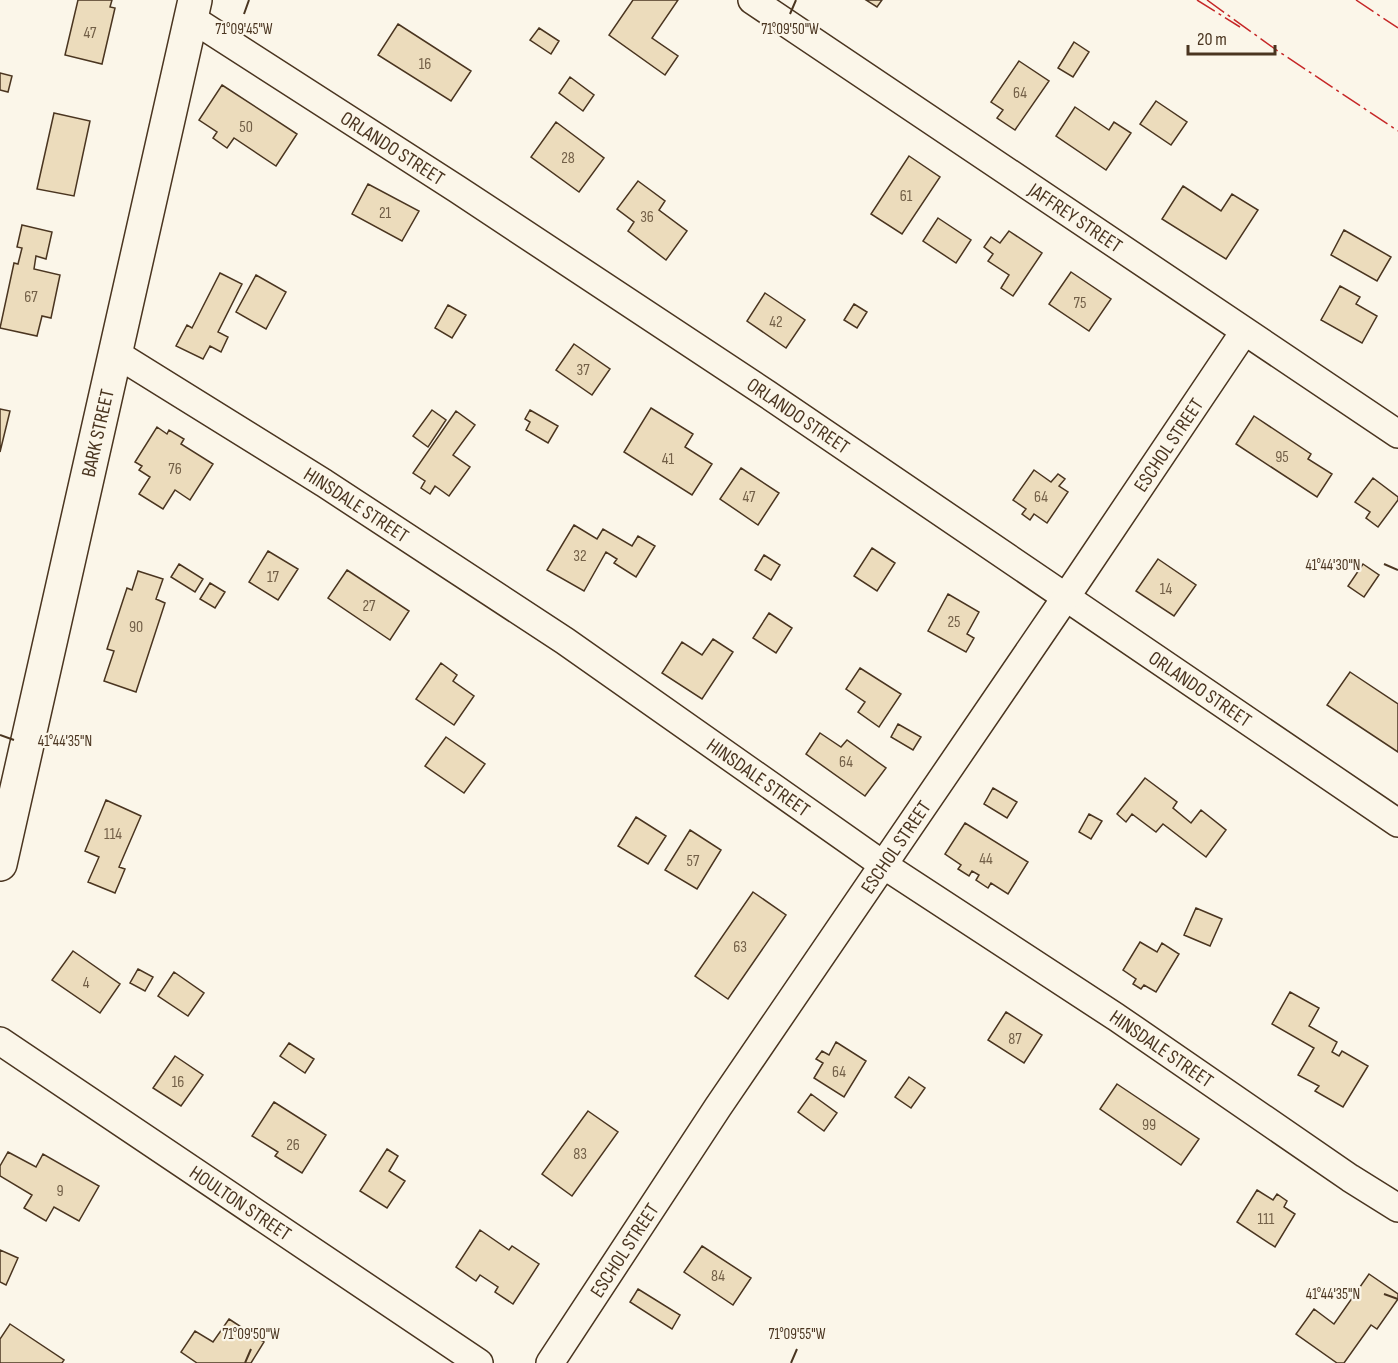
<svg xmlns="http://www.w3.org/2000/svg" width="1398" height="1363" font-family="'Sofia Sans Condensed',sans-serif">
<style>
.building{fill:#ecdcbc;stroke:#4a3520;stroke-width:1.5}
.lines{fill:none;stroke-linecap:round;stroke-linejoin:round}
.street-casing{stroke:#4a3520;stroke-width:30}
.secondary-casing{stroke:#4a3520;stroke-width:36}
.street{stroke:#fbf6e9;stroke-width:27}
.secondary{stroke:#fbf6e9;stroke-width:33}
.power{stroke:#c62828;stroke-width:1.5;stroke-dasharray:21 4.5 3 4.5;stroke-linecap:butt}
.ticks{fill:none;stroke:#4a3520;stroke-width:2}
.labels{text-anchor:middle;stroke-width:4.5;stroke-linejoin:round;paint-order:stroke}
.number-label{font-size:16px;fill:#725f47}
.street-label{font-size:20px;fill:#4a3520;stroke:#fbf6e9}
.ticks-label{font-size:15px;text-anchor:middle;fill:#4a3520;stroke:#fbf6e9;stroke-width:4.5;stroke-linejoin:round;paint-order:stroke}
</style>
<rect width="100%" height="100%" fill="#fbf6e9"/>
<path class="building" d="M78,0H112L110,7L115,8L102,64L65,55Z
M633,0H678L652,38L678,56L665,75L609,35Z
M866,0H882L877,7Z
M398,24L471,71L451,101L378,55Z
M539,28L559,41L551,54L530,40Z
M1074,42L1089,52L1073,77L1058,68Z
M1019,61L1049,81L1015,130L997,118L1003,110L991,102Z
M0,73L12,76L8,92L0,90Z
M570,77L594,95L583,111L559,93Z
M222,85L297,134L276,166L234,138L227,148L213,138L217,132L199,120Z
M1156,101L1187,122L1171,145L1140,124Z
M1075,107L1109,130L1114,122L1131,133L1106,170L1056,136Z
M54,113L90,121L74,196L37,189Z
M556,122L604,158L579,192L531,157Z
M909,156L940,177L902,234L871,214Z
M638,181L665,201L659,210L687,231L666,260L628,231L634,222L617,209Z
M368,184L419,211L402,241L352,214Z
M1183,186L1221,211L1232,194L1258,210L1226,259L1162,219Z
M938,218L971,240L956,263L923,241Z
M22,225L52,232L46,259L36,256L34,269L60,275L51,318L42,316L37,336L0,328L14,263L18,264L22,248L17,247Z
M1344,230L1391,257L1377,281L1331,255Z
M1009,231L1042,253L1013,296L1001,288L1009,275L988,261L993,254L984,247L991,237L1000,243Z
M1071,272L1111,299L1089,331L1049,304Z
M220,273L242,284L218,332L228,337L221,352L210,346L203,359L176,346L187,325L192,328Z
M256,275L286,292L266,329L236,312Z
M1340,286L1360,297L1356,304L1377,316L1362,343L1321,320Z
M765,293L805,320L786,348L747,321Z
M854,304L867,312L857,328L844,320Z
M448,305L466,315L452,338L435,328Z
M574,344L610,369L592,395L556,370Z
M651,408L693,434L685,447L712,464L692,495L624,452Z
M0,409L10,411L0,452Z
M432,410L446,420L428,447L413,436Z
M530,410L558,426L548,443L526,430L530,422L525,419Z
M456,411L475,425L453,455L470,467L449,496L435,486L430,494L421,488L425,481L413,473Z
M1254,416L1311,454L1308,459L1332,474L1317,497L1236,444Z
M157,427L167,434L169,430L184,439L181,444L213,464L190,500L175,490L163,509L139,494L150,477L139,470L142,466L135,462Z
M741,468L779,493L758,525L720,499Z
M1034,470L1051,482L1058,474L1065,479L1059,486L1068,492L1047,523L1034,514L1030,520L1022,514L1026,509L1013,500Z
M1373,478L1398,497V500L1378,527L1366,518L1370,512L1355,502Z
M574,525L597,539L603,529L632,546L638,536L655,546L636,577L614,563L617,559L606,552L584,591L547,570Z
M872,548L895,563L877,591L854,576Z
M268,551L298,569L278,600L249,582Z
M764,555L780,565L771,580L755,570Z
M1158,559L1196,585L1174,616L1136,591Z
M179,564L203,579L195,592L171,577Z
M1363,564L1379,575L1364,597L1348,586Z
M347,570L409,611L390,640L328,598Z
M138,571L163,579L156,599L165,603L136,692L104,681L114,651L107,649L127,588L132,590Z
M210,583L225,592L215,608L200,599Z
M948,594L979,612L967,634L974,638L966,652L928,631Z
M769,613L792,628L776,653L753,638Z
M713,639L733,652L702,699L662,673L682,642L702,655Z
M441,663L457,675L453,681L474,696L454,725L416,699Z
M860,668L901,694L879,727L858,712L865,702L846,689Z
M1350,672L1398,704V752L1327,705Z
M898,724L921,737L913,750L891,737Z
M820,733L841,747L847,740L886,768L865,796L806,754Z
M446,737L485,764L464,793L425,766Z
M1145,778L1177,802L1173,808L1191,823L1201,810L1226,830L1206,857L1163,824L1156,832L1132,814L1126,822L1117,814Z
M993,788L1017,802L1007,818L984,804Z
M106,800L141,816L119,867L125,869L115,893L88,882L99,857L85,851Z
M1089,814L1102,821L1091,839L1079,832Z
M636,817L666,836L648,864L618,846Z
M965,823L1028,862L1008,894L991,883L988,888L976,880L979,875L972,871L969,876L958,869L961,865L945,854Z
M690,830L721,850L697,889L665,870Z
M753,892L786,915L728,999L695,976Z
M1196,908L1222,919L1210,946L1184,935Z
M1140,942L1157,952L1162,943L1179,954L1156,992L1144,985L1141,989L1133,984L1136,979L1123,970Z
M73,951L120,984L100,1013L52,980Z
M138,969L153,977L145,991L130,983Z
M174,972L204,993L188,1016L158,996Z
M1290,992L1319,1008L1309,1026L1337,1042L1332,1052L1339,1056L1342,1051L1368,1066L1343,1107L1315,1091L1319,1086L1298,1075L1314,1048L1272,1024Z
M1006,1012L1042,1035L1024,1063L988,1040Z
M836,1042L866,1061L844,1097L814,1078L823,1063L816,1059L822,1051L829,1055Z
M289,1043L314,1059L305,1073L280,1056Z
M175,1056L203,1075L181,1106L153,1088Z
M909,1077L925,1088L911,1108L895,1097Z
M1117,1084L1199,1139L1181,1165L1100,1109Z
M811,1094L837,1113L824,1131L798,1112Z
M274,1102L326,1135L302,1173L275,1156L278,1152L252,1136Z
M588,1111L618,1132L572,1196L542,1174Z
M387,1149L398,1156L389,1171L405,1181L387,1208L360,1191Z
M8,1152L36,1167L43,1154L99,1186L79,1221L54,1207L46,1221L24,1208L32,1195L0,1176V1166Z
M1257,1190L1273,1200L1277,1194L1287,1201L1284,1207L1295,1214L1275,1247L1237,1222Z
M480,1230L509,1250L512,1246L539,1264L513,1304L495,1292L498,1287L480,1275L476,1281L456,1267Z
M702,1246L751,1278L733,1305L684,1272Z
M0,1250L18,1258L6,1285L0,1282Z
M1369,1274L1398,1294V1299L1377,1329L1371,1325L1344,1363H1337L1296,1334L1314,1309L1334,1324Z
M638,1289L680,1315L672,1329L630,1302Z
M229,1319L264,1342L251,1363H197L181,1352L195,1331L213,1342Z
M10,1324L64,1360L62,1363H0V1339Z"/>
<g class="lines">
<g class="street-casing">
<g id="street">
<path id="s1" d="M752,0L1398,434"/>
<path id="s2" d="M191,18L457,189L767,394L1398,823"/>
<path id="s3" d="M115,353L324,483L565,641L882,864L1116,1017L1350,1178L1398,1208"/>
<path id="s4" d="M0,1041L479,1363"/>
<path id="s5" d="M550,1363L718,1107L1066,597L1244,332"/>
</g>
</g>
<g class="secondary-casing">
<g id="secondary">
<path id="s6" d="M0,864L195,0"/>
</g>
</g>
<use href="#street" class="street"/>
<use href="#secondary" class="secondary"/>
<path class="power" d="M1197,0L1240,27
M1207,0L1275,49L1398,131
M1356,0L1398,28"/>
</g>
<path class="ticks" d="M244,14L249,0M790,14L796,0M1384,564L1398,570M0,735L14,740M1384,1294L1398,1299M245,1363L251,1349M791,1363L797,1349"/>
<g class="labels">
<g class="number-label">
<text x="90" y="38">47</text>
<text x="425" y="69">16</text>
<text x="1020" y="98">64</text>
<text x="246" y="132">50</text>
<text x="568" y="163">28</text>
<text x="906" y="201">61</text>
<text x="385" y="218">21</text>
<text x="647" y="222">36</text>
<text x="31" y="302">67</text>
<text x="1080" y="308">75</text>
<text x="776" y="327">42</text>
<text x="583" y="375">37</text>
<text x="1282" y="462">95</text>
<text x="668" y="464">41</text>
<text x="175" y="474">76</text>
<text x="749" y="502">47</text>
<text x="1041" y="502">64</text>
<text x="580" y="561">32</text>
<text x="273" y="582">17</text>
<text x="1166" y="594">14</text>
<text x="369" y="611">27</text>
<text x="954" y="627">25</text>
<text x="136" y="632">90</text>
<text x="846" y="767">64</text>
<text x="113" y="839">114</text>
<text x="986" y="864">44</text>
<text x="693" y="866">57</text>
<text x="740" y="952">63</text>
<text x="86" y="988">4</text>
<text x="1015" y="1044">87</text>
<text x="839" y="1077">64</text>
<text x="178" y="1087">16</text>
<text x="1149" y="1130">99</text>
<text x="293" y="1150">26</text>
<text x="580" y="1159">83</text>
<text x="60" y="1196">9</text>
<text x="1266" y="1224">111</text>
<text x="718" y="1281">84</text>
</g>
<g class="street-label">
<text dy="7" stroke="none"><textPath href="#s2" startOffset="240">ORLANDO STREET</textPath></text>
<text dy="7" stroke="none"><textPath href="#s1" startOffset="390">JAFFREY STREET</textPath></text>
<text dy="7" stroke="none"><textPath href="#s2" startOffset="726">ORLANDO STREET</textPath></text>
<text dy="7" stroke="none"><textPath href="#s6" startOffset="442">BARK STREET</textPath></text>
<text dy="7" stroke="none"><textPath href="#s5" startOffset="1107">ESCHOL STREET</textPath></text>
<text dy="7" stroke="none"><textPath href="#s3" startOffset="285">HINSDALE STREET</textPath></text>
<text dy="7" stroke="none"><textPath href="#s2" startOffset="1212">ORLANDO STREET</textPath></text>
<text dy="7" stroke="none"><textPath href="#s3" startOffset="771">HINSDALE STREET</textPath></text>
<text dy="7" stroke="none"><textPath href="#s5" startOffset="621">ESCHOL STREET</textPath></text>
<text dy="7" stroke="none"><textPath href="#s3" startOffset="1257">HINSDALE STREET</textPath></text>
<text dy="7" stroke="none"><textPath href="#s4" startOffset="290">HOULTON STREET</textPath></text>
<text dy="7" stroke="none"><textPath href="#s5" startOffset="135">ESCHOL STREET</textPath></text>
</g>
</g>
<g class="ticks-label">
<text x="244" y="34">71°09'45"W</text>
<text x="790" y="34">71°09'50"W</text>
<text x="1333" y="570">41°44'30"N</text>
<text x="65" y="746">41°44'35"N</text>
<text x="1333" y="1299">41°44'35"N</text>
<text x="251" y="1339">71°09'50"W</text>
<text x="797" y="1339">71°09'55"W</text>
</g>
<path d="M1188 45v9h87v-9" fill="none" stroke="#4a3520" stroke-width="3"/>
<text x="1197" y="45" font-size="18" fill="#4a3520" stroke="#fbf6e9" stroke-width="4.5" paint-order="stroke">20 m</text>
</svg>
